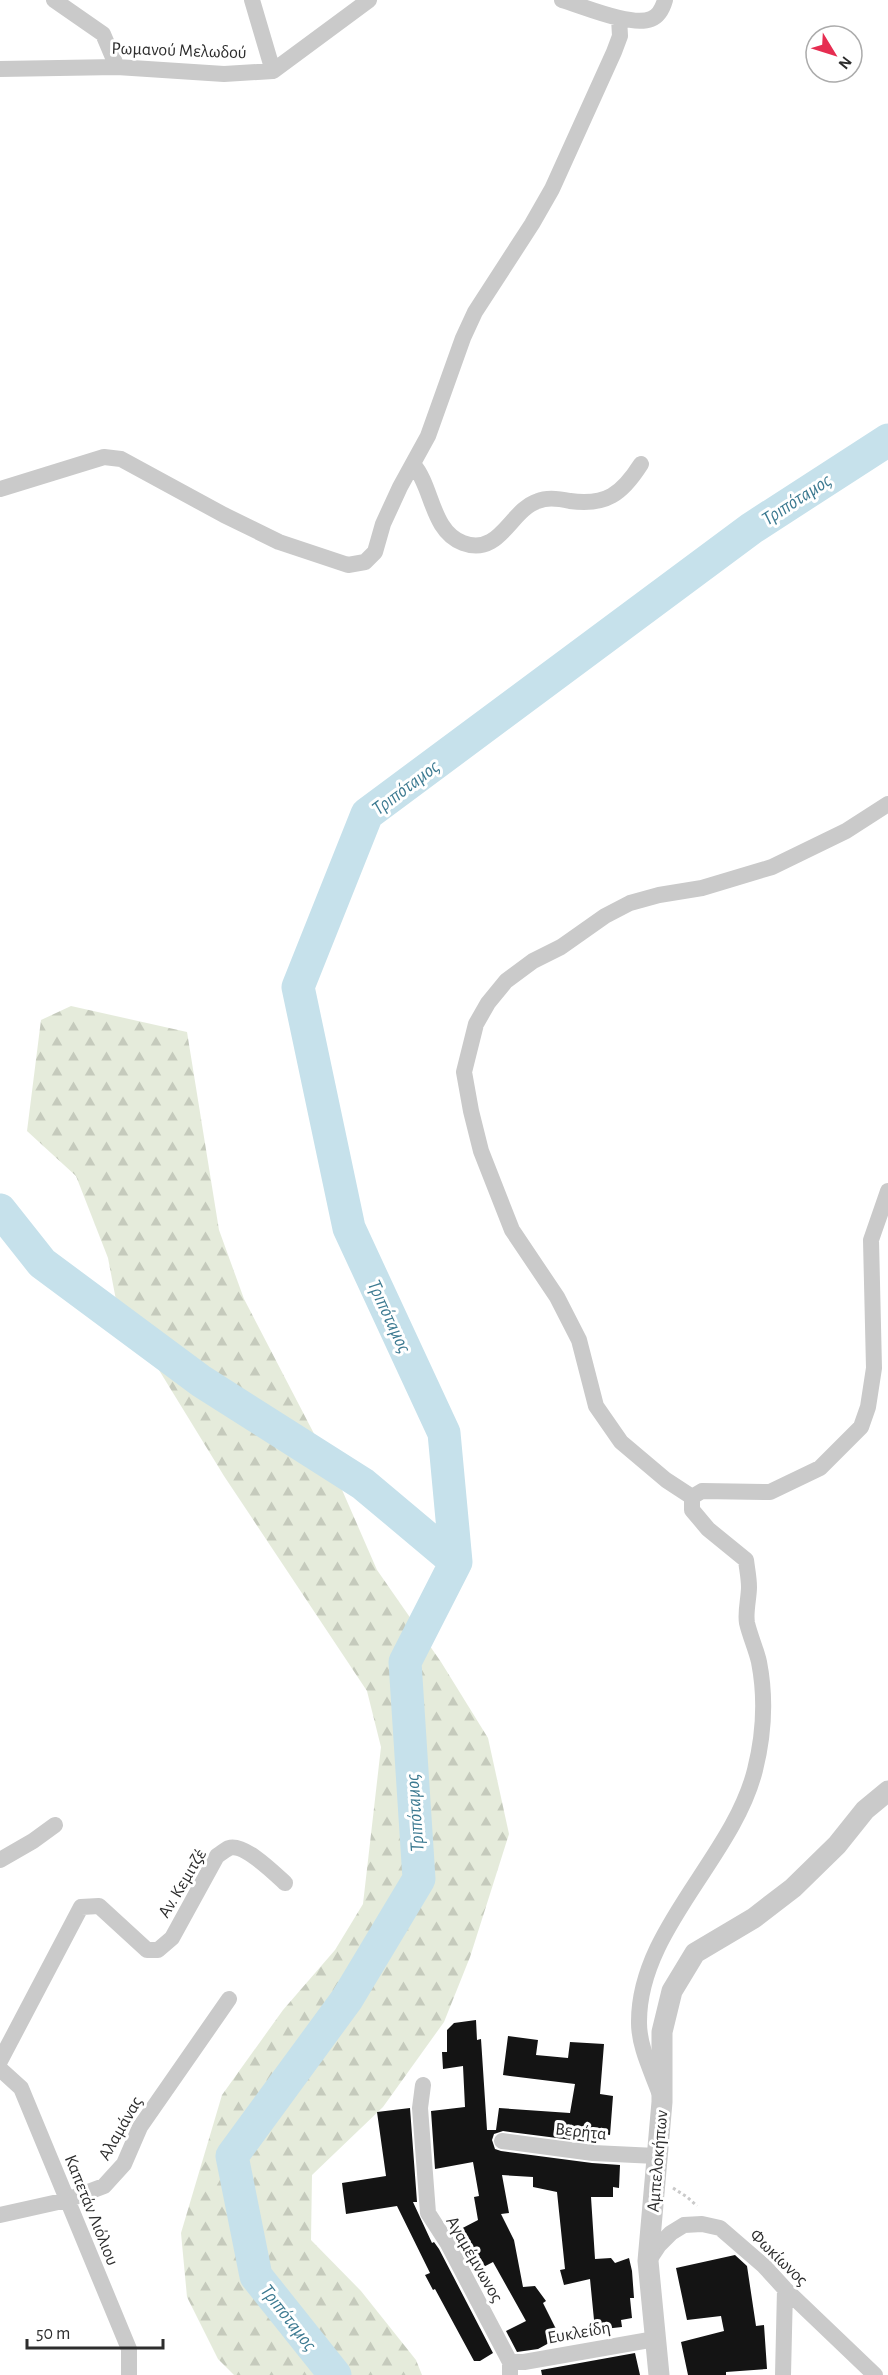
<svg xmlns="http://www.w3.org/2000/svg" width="888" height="2375" font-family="'Alegreya Sans',sans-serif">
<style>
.forest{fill:url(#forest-firs)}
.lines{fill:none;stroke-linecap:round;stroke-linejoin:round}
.river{stroke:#c6e1eb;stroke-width:33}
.building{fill:#141414}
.path{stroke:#cacaca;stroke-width:3;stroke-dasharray:3 3;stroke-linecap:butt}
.minor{stroke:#cacaca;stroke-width:16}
.tertiary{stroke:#cacaca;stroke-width:21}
.labels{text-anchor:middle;stroke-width:6;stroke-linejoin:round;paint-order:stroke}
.street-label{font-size:18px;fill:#2d2d2d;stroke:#fff}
.water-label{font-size:20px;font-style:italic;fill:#3b7990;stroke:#fff}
</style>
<defs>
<pattern id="forest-firs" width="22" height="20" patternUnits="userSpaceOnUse" patternTransform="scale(1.5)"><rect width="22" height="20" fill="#e5ebdb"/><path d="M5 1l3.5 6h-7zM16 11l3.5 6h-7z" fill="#c5cabc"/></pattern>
</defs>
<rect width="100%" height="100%" fill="#fff"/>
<path class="forest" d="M71,1006L187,1032L219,1230L244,1299L336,1476L377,1570L441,1662L488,1738L509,1834L470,1957L444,2022L383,2107L312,2175L311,2240L361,2291L416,2360L422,2375H234L218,2359L187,2297L181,2233L222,2095L283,2010L335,1950L363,1904L381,1747L367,1691L224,1476L116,1300L108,1258L76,1176L27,1131L41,1020Z"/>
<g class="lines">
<path class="river" d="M0,1210L42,1263L201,1381L363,1484L456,1562
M335,2375L256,2276L232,2156L347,1999L419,1879L405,1662L456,1562L444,1433L349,1228L298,987L367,814L752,528L888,440"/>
</g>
<path class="building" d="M476,2020L477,2040L481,2039L487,2130H496L499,2108L570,2113L575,2084L503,2075L508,2036L538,2040L536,2055L568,2058L570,2042L604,2044L600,2094L613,2096L610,2135L597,2133L596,2143L503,2131L494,2134L492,2140L495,2149L501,2151L592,2163L620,2165L619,2188L613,2187V2197H591L595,2259L611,2258L615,2263L629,2258L632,2271L634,2298H630L632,2318L621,2320L622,2327L595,2330L590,2279L564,2285L560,2270L565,2269L557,2192L533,2187V2177L502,2175L509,2213L501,2214L514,2240L523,2287L535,2286L546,2301L543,2303L560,2337L538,2349L517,2352L506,2331L526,2321L493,2262L474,2272L453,2233L478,2220L474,2197L479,2196L473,2162L435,2169L431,2111L465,2107L463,2066L443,2069L442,2052H447V2030L454,2023Z
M410,2108L417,2202H413L432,2243L434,2242L439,2249L493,2353L480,2361H474L435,2289L433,2290L425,2275L430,2273L397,2206L346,2214L342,2183L386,2176L377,2112Z
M735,2255L747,2266L756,2326L764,2325L767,2369L726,2372V2375H688L681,2342L724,2331L721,2316L687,2320L676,2268Z
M635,2353L640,2375H542L541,2370Z"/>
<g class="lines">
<path class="path" d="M673,2188L687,2197L697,2206"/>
<path class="minor" d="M54,0L103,34L117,67
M252,0L273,71
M562,0C583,6 631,27 651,19C659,16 663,7 665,0
M0,69L117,67L224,74L273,71L369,0
M413,464C433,487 431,531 463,543C500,557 510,510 538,501C547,497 561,499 570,501C606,506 622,494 641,464
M0,489L104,457L121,459L224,515L279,542L348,565L365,562L375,552L383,524L400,487L428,436L463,338L475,312L532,224L552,189L614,52L620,36L619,18
M692,1497L666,1480L621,1442L596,1406L579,1340L557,1297L512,1230L481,1151L471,1111L464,1072L476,1024L488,1003L506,981L533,961L561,947L605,916L630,903L659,895L702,888L772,867L846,831L888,804
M0,1860L33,1841L55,1825
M0,2061L81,1907L99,1906L147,1950H158L172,1938L217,1856C220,1854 225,1850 229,1848C244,1843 274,1873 285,1883
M0,2069L21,2088L129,2349V2375
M423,2085L420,2108L428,2213L448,2244L510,2362V2375
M659,2092C651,2070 639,2046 639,2023C638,1930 733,1858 755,1770C764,1734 766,1698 759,1662C756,1649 750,1636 747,1623C745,1612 749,1598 749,1587C749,1578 747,1569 746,1560L708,1529L692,1510V1497L702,1491L770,1492L820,1468L861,1427L868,1407L874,1368L871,1240L888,1191
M502,2141L593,2153L656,2156
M0,2215L67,2200L104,2186L124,2164L140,2127L229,1999
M649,2260L659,2245L671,2233L684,2225L702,2224L720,2228L764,2266L785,2289L875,2375
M510,2362H524L655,2339
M783,2375L785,2289"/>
<path class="tertiary" d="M659,2375L648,2261L662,2102V2032L672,1991L695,1953L754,1918L793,1888L837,1845L865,1810L888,1791"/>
</g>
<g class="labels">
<g class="street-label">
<text transform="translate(179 50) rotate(2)" y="6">Ρωμανού Μελωδού</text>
<text transform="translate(182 1883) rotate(-59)" y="6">Αν. Κεμιτζέ</text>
<text transform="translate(120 2128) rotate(-60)" y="6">Αλαμάνας</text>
<text transform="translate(581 2131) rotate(6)" y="6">Βερήτα</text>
<text transform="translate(657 2161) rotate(-85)" y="6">Αμπελοκήπων</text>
<text transform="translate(92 2210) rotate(68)" y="6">Καπετάν Λιόλιου</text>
<text transform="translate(779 2257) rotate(44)" y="6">Φωκίωνος</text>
<text transform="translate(475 2259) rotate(60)" y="6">Αγαμέμνωνος</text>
<text transform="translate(579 2332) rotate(-10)" y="6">Ευκλείδη</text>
</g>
<g class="water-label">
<text transform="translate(796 499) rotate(-33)" y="7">Τριπόταμος</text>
<text transform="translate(405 787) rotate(-37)" y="7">Τριπόταμος</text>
<text transform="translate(390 1316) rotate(65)" y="7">Τριπόταμος</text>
<text transform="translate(414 1813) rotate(-94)" y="7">Τριπόταμος</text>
<text transform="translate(289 2317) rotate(52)" y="7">Τριπόταμος</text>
</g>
</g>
<g transform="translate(834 54) rotate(128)"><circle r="28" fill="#ffffff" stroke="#ababab" stroke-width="1.5"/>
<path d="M0-4.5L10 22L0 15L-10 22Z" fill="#e62d51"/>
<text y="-9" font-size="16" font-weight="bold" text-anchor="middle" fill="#2d2d2d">N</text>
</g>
<path d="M27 2339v9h136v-9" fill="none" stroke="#2d2d2d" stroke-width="3"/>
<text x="36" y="2339" font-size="18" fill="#2d2d2d" stroke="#ffffff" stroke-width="4.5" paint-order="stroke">50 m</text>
</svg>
